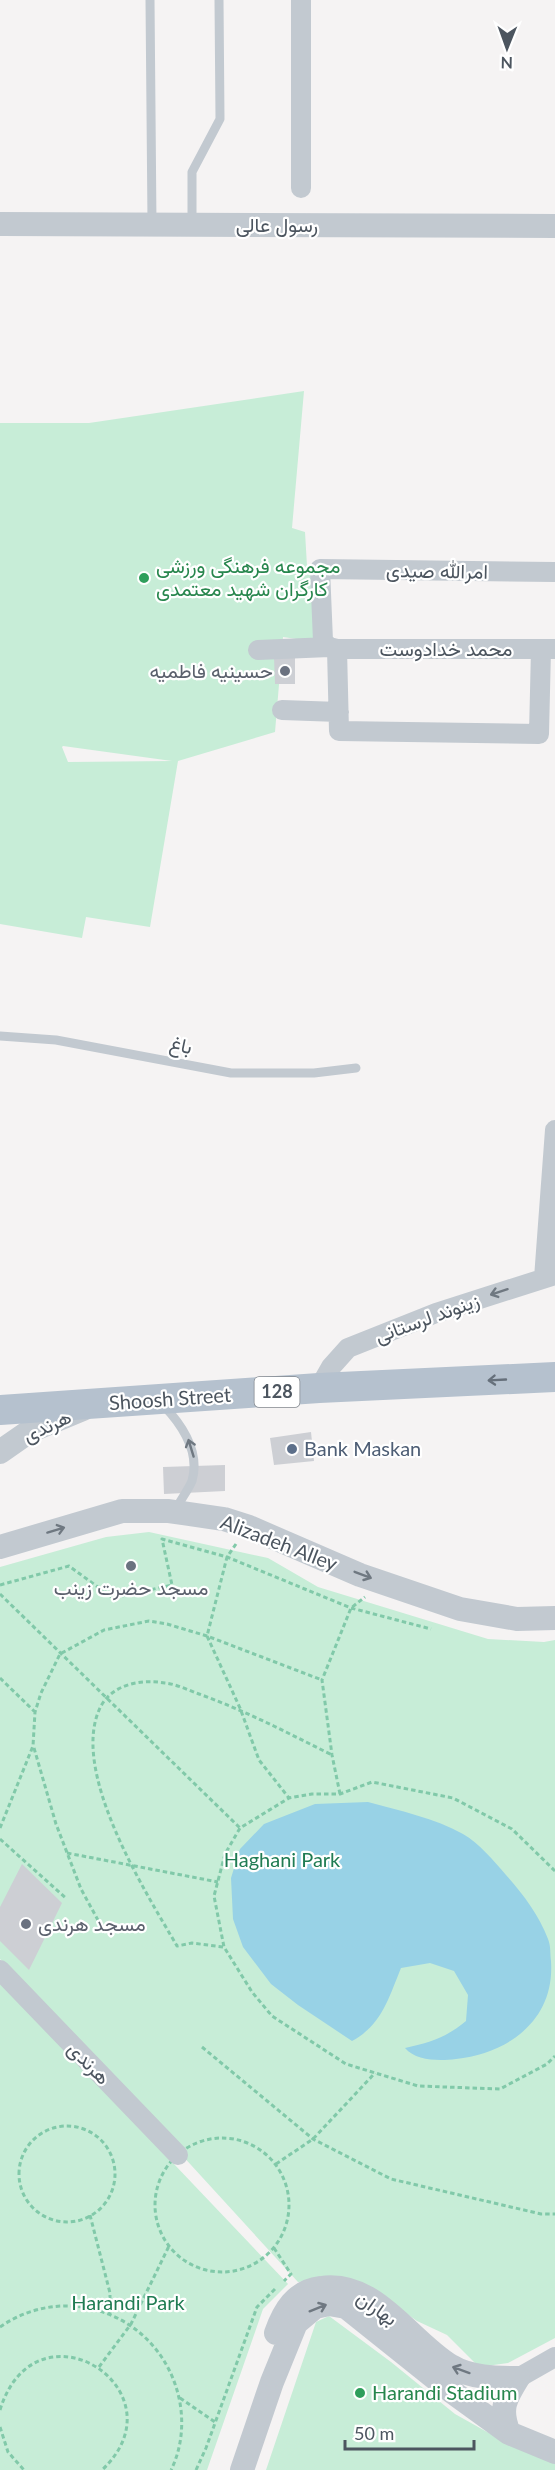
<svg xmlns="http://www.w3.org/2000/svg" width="555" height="2470" font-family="Lato,Vazirmatn,sans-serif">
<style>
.green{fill:#c7edd7;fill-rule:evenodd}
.water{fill:#98d2e6}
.building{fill:#cdcfd4}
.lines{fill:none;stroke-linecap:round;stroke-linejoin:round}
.path{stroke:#81c9a9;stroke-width:3;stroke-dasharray:4.5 3;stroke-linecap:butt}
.service{stroke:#c2c9d0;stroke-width:9}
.minor{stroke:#c2c9d0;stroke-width:20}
.tertiary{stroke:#c2c9d0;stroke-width:24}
.primary{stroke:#b5c1ce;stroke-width:30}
.oneway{stroke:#6f7881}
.oneway2{stroke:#66707b}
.leisure-dot{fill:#2e9e5b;stroke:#fff;stroke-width:2}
.worship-dot{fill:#6b7280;stroke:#fff;stroke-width:2}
.service-dot{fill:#5c6f8a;stroke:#fff;stroke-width:2}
.labels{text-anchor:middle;stroke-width:4.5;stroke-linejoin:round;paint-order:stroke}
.shield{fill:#fff;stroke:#82888f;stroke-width:1.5}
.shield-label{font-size:18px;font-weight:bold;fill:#4c555f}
.street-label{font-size:20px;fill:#4c555f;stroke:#fff}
.leisure-label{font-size:20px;fill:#27864d;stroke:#fff;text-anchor:start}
.worship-label{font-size:20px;fill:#5b616d;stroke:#fff;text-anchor:end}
.service-label{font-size:20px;fill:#4e5e75;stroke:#fff;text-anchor:start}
.park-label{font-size:20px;fill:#207c53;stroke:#fff}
</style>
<rect width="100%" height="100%" fill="#f5f3f3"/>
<path class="green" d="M304,391L292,528L305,532L307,566H313L317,642L283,637L275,732L178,761L150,927L86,917L82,938L0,924V423H89ZM62,747L63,746L172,761L68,762Z
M149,1532L268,1558L318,1587L488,1639L544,1642L555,1640V2338L508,2363L479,2367L447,2335L417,2321L369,2287L337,2278L298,2282L29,1988L0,1959V1567L106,1537Z
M0,1981L288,2284L263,2309L207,2470H0Z
M329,2316L391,2362L455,2414L505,2442L555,2463V2470H266L316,2322Z"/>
<path class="water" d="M368,1802C400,1811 435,1818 463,1834C479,1843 494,1861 506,1875C523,1894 539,1915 548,1939C551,1946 550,1954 551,1961C555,2020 509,2053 456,2059C439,2061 416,2061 405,2048C429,2043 447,2037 466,2021L468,1995L454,1971L430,1963L401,1968C389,1997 382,2025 352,2041L298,2005L271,1984L243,1947L233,1919L231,1878L240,1849L264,1824L315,1804Z"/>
<path class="building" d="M274,657H295V684H275Z
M311,1432L314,1461L274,1465L270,1438Z
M225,1465V1491L164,1494L163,1467Z
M22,1864L62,1903L29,1970L0,1941V1907Z"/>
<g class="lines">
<path class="path" d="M236,1544L227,1557L207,1636L240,1708L259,1760L289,1798
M0,1585L69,1566L113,1598L172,1585L162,1539L227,1557L351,1608L431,1629
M0,1594L240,1828
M0,1678L35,1712
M34,1748L56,1824L81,1889L105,1933
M340,1794L332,1755L322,1680L351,1608L365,1597
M0,1828L33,1746L35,1712L41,1693L60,1654L104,1630L149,1621L167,1624L207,1636L322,1680
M0,1839L67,1899
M67,1853L218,1882
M555,1871L512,1829L453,1798L372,1782L340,1794H312L289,1798L240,1828L225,1854L214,1896L224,1947L252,1992L272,2016L346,2064L418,2086L500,2089L547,2064L555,2056
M223,1947L192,1943L177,1946C145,1891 68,1769 101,1706C113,1684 141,1679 165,1683C176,1684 188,1690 199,1694C246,1711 288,1733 332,1755
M202,2047L313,2139L391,2179L541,2214H555
M19 2174a48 48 0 1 1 96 0a48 48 0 1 1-96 0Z
M155 2205a67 67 0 1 1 134 0a67 67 0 1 1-134 0Z
M276,2164L313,2139L375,2073
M90,2215L110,2293V2315
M274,2248L291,2274L284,2281
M0,2327C71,2278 165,2319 180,2403C184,2426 181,2450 171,2470
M99,2367L131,2324L169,2246
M180,2398L215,2422
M0,2410C36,2294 186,2391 102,2470
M0,2427L8,2452L24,2470
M196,2470L206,2448L257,2307L275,2289"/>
<path class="service" d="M150,0L152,223
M192,223V172L220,119L219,0
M0,1036L56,1040L231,1073H314L356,1068
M164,1406C183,1426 200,1453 192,1481C189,1488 184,1495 180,1502"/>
<path class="minor" d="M301,188V0
M337,649H555
M541,649L539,734L339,731L337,649L329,647L323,641L320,569L555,572
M258,650L329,647
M282,710L339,712
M544,1278L555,1130
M319,1388L331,1367L348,1348L436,1313L555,1275
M0,1970L178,2155
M518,2378L555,2357"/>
<path class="tertiary" d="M0,224L555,226
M0,1452L30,1431L83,1409
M0,1547L122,1511H169L224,1519L249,1527L360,1575L460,1609L517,1619L555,1618
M276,2333C284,2311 295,2291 321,2288C376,2280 409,2341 451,2366C470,2378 496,2378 518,2378
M509,2433C499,2409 505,2399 518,2378
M242,2470L272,2382L296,2323L315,2307L329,2304L346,2307L451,2391L509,2433L555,2452"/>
<path class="primary" d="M0,1410L319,1388L555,1377"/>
</g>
<defs><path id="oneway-shaft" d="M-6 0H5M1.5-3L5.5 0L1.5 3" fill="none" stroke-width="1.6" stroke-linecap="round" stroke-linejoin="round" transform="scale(1.5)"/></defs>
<g class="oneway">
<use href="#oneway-shaft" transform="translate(499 1292) rotate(162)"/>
<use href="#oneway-shaft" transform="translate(191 1448) rotate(-107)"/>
<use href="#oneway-shaft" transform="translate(56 1530) rotate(-17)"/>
<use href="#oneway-shaft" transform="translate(363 1575) rotate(21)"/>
<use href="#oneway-shaft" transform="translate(318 2308) rotate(-22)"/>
<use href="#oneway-shaft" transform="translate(461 2370) rotate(-160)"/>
</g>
<use class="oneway2" href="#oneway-shaft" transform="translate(497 1380) rotate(177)"/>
<g class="leisure-dot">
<circle cx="144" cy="578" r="6"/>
<circle cx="360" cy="2393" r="6"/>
</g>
<g class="worship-dot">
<circle cx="285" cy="671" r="6"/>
<circle cx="131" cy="1566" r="6"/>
<circle cx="26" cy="1924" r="6"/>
</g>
<circle class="service-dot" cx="292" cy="1449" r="6"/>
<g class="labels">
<rect class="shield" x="254.5" y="1377" width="45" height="30" rx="4.5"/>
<g class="shield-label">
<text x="277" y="1398">128</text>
</g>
<g class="street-label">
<text x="277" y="232">رسول عالی</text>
<text transform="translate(437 571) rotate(1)" y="7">امرالله صیدی</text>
<text x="446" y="656">محمد خدادوست</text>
<text transform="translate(181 1045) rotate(12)" y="7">باغ</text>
<text transform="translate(427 1318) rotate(-20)" y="7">زینوند لرستانی</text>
<text transform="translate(170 1399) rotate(-4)" y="7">Shoosh Street</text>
<text transform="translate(47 1426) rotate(-25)" y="7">هرندی</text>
<text transform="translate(279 1543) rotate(21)" y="7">Alizadeh Alley</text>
<text transform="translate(89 2063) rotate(46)" y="7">هرندی</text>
<text transform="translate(377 2308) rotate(35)" y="7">بهاران</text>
</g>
<g class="leisure-label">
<text x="156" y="573">مجموعه فرهنگی ورزشی<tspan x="156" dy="23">کارگران شهید معتمدی</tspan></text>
<text x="372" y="2400">Harandi Stadium</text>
</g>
<g class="worship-label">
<text x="273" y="678">حسینیه فاطمیه</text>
<text x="131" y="1595" text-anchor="middle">مسجد حضرت زینب</text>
<text x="38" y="1931" text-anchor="start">مسجد هرندی</text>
</g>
<g class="service-label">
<text x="304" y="1456">Bank Maskan</text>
</g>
<g class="park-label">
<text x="282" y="1867">Haghani Park</text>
<text x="128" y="2310">Harandi Park</text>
</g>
</g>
<g transform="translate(507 48) rotate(181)" stroke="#ffffff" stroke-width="4.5" paint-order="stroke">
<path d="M0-4.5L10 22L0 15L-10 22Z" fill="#4c555f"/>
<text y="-9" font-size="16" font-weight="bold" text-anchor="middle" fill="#4c555f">N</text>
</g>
<path d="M345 2440v9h129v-9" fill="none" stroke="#4c555f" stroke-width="3"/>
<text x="354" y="2440" font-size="18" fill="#4c555f" stroke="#ffffff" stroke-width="4.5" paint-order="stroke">50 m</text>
</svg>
